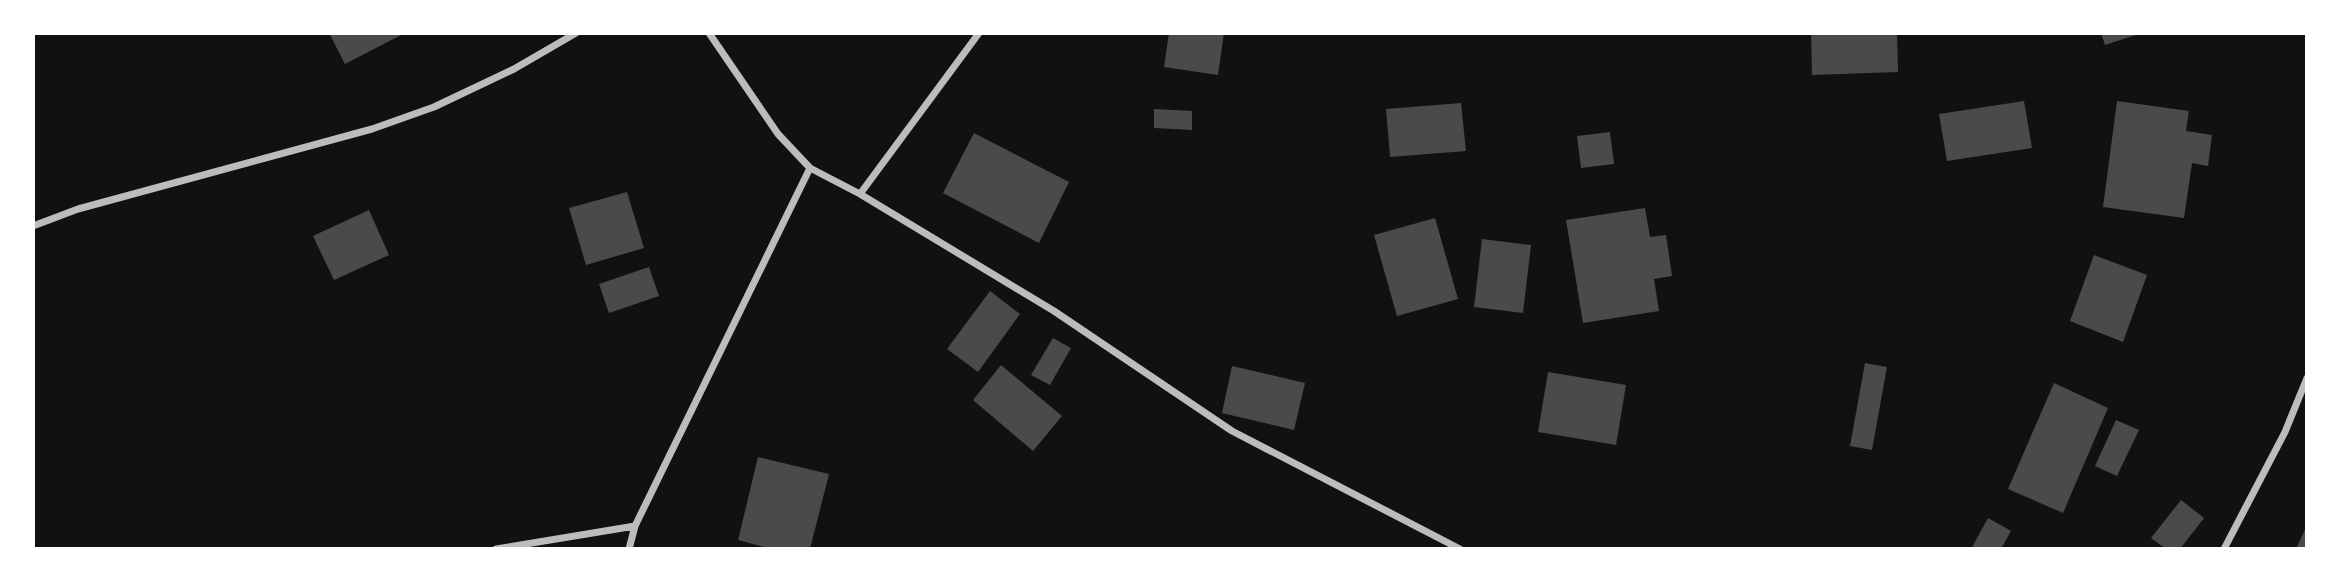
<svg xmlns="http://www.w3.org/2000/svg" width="2340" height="582" font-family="Manrope,sans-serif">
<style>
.building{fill:#4a4a4a}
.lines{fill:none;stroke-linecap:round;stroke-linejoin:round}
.minor{stroke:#bcbcbc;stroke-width:7}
</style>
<rect width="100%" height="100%" fill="#111"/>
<path class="building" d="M329,33H405L345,64Z
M1169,33H1224L1218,75L1164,67Z
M1811,33H1897L1898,72L1812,75Z
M2101,33H2139V34L2105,45Z
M2024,101L2032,148L1947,161L1939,114Z
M2117,101L2189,111L2186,131L2212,135L2208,166L2192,163L2184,218L2103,207Z
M1461,103L1466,151L1390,157L1386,109Z
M1154,109L1192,111V130L1154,128Z
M1610,132L1614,164L1581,168L1577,136Z
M974,133L1069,182L1039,243L943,193Z
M627,192L644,248L586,265L569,208Z
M1645,208L1650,237L1666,235L1672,276L1654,279L1659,311L1583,323L1566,220Z
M369,210L389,255L334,280L313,236Z
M1435,218L1458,299L1397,316L1374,235Z
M1482,239L1531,245L1523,313L1474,307Z
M2094,255L2147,275L2123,342L2070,321Z
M649,267L659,296L609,313L599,284Z
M990,291L1020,314L978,372L947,349Z
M1053,338L1071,348L1050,385L1031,375Z
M1865,363L1887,367L1872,450L1850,446Z
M1001,365L1062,416L1033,451L973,400Z
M1232,366L1305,383L1294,430L1222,413Z
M1548,372L1626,385L1616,445L1538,432Z
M2054,383L2108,408L2063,513L2008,489Z
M2116,420L2139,430L2117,476L2095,466Z
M758,457L829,474L810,549H772L738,540Z
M2181,500L2204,518L2180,549H2166L2151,538Z
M1988,518L2011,531L2001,549H1971Z
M2307,525V549H2296Z"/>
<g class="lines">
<path class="minor" d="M709,33L778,134L810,168L860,194L1054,311L1232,431L1460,549
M860,194L979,33
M33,226L78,209L372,129L434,107L514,69L576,33
M496,549L635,526
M629,549L635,526L810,168
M2224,549L2285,432L2307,378"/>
</g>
<rect width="2340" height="582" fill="none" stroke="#ffffff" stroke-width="70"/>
</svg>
